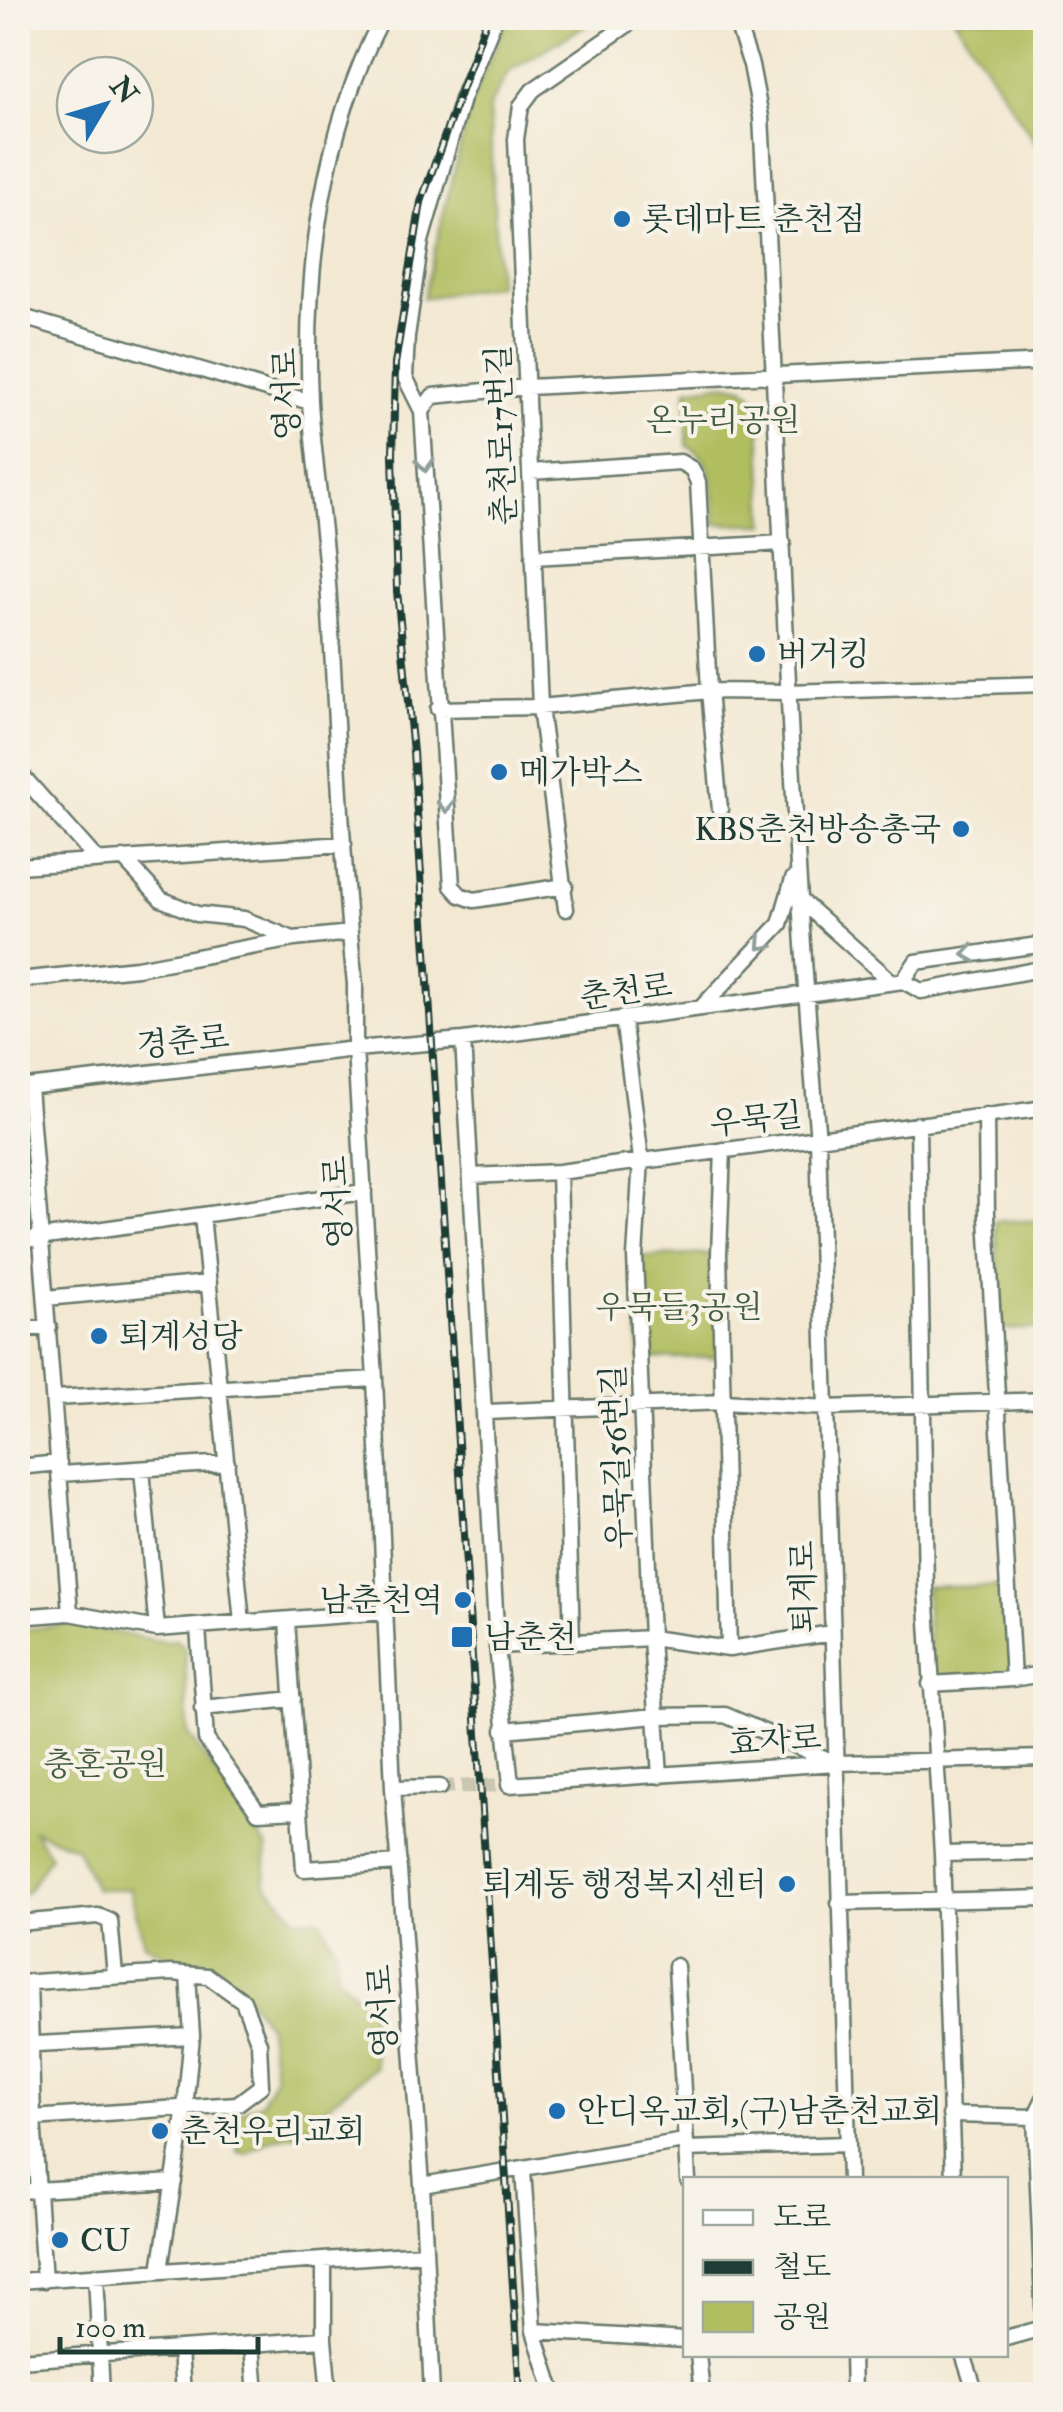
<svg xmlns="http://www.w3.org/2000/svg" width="1063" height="2412" font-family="'IM FELL Double Pica','Noto Serif KR',serif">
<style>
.green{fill:#b1be60;stroke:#687e4a;stroke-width:2.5}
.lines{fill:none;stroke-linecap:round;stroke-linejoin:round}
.minor-tunnel{stroke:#c9c6b2;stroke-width:14;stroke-dasharray:14 7;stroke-linecap:butt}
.minor-casing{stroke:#69796b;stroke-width:19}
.minor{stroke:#fff;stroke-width:14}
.rail-casing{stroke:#1f3d34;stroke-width:8}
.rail{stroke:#f7f3e8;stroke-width:4;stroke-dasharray:11;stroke-linecap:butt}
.oneway{stroke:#8f9e9a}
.poi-dot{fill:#1f6fb2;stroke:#f7f3e8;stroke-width:4}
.labels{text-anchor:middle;stroke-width:8;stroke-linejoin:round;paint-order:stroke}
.poi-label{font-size:32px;fill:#1f3d34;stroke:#f7f3e8;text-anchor:start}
.street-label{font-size:32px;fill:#1f3d34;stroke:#f7f3e8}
.park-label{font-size:32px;fill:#445d3f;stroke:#f7f3e8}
</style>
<rect width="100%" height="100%" fill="#f7f3e8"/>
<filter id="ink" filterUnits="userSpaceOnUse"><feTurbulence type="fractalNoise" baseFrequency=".01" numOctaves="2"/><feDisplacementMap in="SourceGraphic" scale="20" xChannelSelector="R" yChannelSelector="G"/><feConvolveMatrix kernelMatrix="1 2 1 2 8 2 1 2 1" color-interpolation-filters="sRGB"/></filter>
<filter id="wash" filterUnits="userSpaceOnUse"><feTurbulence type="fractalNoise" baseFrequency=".0048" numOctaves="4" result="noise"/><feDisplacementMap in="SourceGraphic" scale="40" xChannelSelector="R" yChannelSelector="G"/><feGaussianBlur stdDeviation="2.25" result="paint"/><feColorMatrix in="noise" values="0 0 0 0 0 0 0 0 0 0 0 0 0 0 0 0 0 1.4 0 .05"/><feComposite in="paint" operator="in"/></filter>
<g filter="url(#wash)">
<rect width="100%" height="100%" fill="#f3e8d2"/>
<path class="green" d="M507,18H598L509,71L489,107L498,285L423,298L470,105Z
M954,18H1045V157Z
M725,383L744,387L759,401L765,524H716C712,496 717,458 687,446V389Z
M995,1221H1045V1328L1002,1330Z
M719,1254L722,1357L640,1359L635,1257Z
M1008,1585L1013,1679L930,1684L926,1588Z
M71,1624L166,1642L176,1639L185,1648L188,1733L267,1848L265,1883L296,1918L320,1919L336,1950V1975L370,2009L375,2067L334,2100L302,2132L272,2138L246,2153L237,2152L239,2140L232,2136L235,2115L261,2102L275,2077L267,2024L248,1998L144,1944L130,1889H95L77,1848L33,1830L50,1856L28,1891L18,1896V1630Z"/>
</g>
<g filter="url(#ink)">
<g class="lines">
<path class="minor-tunnel" d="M440,1787L509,1785"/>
<g class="minor-casing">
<path id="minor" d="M382,18C322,134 304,271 310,401C314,467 325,532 329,598C337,726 341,856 355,984V1049L375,1379L393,1788L422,2185L432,2394
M735,18L751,65L761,117C780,458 788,800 818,1140L849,2180
M19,316L310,402
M422,411L405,377L407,336L421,241L462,99L495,18
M530,472L680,462L692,469L698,482L709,691L720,810
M533,557L783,543
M438,709L540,707L709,691L787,692L1046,684
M18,771L96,859
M123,858L161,899L197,914L244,919L293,939
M18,866L344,844
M565,886L474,900L460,895L452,886L422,411L433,396L527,387L1046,362
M799,899L892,982
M566,909L540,707L516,139L521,106L533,90L637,18
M18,980L137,968L294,939L350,933
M903,981L916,962L1046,944
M701,1008L780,924L793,879
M623,1018L641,1159L635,1257L651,1638L660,1776
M463,1040L497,1646L511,1785
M29,1087L70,1613
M18,1088L355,1049L463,1040L903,981L921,991L1046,968
M986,1115L987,1217L1013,1679
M918,1124L926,1588L942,1854L953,2180
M723,1150L719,1254L729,1649
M559,1172L572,1642
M471,1176L559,1172L1046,1108
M202,1215L242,1622
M18,1241L364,1192
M46,1298L209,1283
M18,1329L49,1327
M55,1398L375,1379
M487,1412L723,1402L827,1408L1046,1400
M18,1467L59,1463
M142,1470L157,1629
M60,1474L227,1463
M18,1617L70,1613L157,1629L386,1612
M287,1620L304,1869L399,1863
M198,1628L206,1739L258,1812L300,1810
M497,1646L651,1638L729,1649L832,1633
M930,1684L1013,1679L1046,1673
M202,1708L293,1699
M504,1730L656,1716L725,1715L831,1761
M509,1785L836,1763L1046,1758
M393,1788L440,1787
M942,1854L1046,1852
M839,1903L1046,1898
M18,1923L98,1916L110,1921L115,1975
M676,1966L688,2180
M29,1982L33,2118L44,2280
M18,1983L171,1973L208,1976L243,2001L259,2043L261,2086L237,2104L18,2119
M18,2045L192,2036
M950,2115L1035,2117
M686,2149L848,2144
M523,2170L534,2331L554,2394
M422,2185L684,2141
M18,2191L174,2182
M324,2260V2339L329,2394
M160,2270L185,2108L192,2036L188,1975
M96,2275L102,2394
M18,2281L424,2253
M1044,2328L1035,2117L1046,2094
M534,2331L686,2340
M1006,2338L1046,2327
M252,2344L256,2394
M180,2350L183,2394
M698,2354L702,2394
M852,2354L853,2394
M963,2354L976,2394
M18,2360L324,2339"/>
</g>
<use href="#minor" class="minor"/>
<g class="rail-casing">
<path id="rail" d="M487,18L421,202L395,364L393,455L397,591L413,752L520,2394"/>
</g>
<use href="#rail" class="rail"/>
</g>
<defs><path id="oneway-chevron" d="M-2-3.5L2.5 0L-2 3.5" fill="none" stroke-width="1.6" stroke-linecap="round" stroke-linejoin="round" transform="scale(2.5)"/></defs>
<g class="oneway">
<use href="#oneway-chevron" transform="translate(425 465) rotate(87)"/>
<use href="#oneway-chevron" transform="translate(446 806) rotate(86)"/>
<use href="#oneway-chevron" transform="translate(763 944) rotate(132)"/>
<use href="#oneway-chevron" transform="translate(969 954) rotate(172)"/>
</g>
</g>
<g class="poi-dot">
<circle cx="622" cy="219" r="10"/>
<circle cx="757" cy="654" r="10"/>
<circle cx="499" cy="772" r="10"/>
<circle cx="961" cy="829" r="10"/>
<circle cx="99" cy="1336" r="10"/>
<circle cx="463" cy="1600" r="10"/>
<rect x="450" y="1625" width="24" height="24" rx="5"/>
<circle cx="787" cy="1884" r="10"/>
<circle cx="557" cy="2111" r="10"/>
<circle cx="160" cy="2131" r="10"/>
<circle cx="60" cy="2240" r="10"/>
</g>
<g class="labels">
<g class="poi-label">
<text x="642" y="230">롯데마트 춘천점</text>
<text x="777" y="665">버거킹</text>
<text x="519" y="783">메가박스</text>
<text x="941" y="840" text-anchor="end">KBS춘천방송총국</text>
<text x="119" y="1347">퇴계성당</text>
<text x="443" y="1611" text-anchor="end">남춘천역</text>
<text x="484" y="1648">남춘천</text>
<text x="767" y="1895" text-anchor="end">퇴계동 행정복지센터</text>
<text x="577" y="2122">안디옥교회,(구)남춘천교회</text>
<text x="180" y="2142">춘천우리교회</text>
<text x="80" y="2251">CU</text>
</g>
<g class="street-label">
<text transform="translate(286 394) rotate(-92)" y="11">영서로</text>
<text transform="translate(501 435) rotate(-92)" y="11">춘천로17번길</text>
<text transform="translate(626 991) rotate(-8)" y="11">춘천로</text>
<text transform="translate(183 1041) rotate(-6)" y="11">경춘로</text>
<text transform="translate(756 1119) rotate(-6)" y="11">우묵길</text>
<text transform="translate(337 1202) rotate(-93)" y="11">영서로</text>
<text transform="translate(616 1457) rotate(-92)" y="11">우묵길56번길</text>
<text transform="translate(803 1587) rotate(-91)" y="11">퇴계로</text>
<text transform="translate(775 1740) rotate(-4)" y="11">효자로</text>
<text transform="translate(382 2011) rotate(-94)" y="11">영서로</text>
</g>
<g class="park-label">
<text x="723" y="431">온누리공원</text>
<text x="679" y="1318">우묵들3공원</text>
<text x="105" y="1775">충혼공원</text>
</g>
</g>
<rect width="1063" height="2412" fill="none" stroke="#f7f3e8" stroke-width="60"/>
<rect x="683" y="2177" width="325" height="180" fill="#f7f3e8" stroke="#a1aaa0" stroke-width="2.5"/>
<rect x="703" y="2210" width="50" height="15" fill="#ffffff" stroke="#a1aaa0" stroke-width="2.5"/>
<text x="773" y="2227" font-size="30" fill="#1f3d34">도로</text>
<rect x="703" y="2260" width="50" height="15" fill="#1f3d34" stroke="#a1aaa0" stroke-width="2.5"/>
<text x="773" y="2277" font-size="30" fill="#1f3d34">철도</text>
<rect x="703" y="2302" width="50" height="30" fill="#b1be60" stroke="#a1aaa0" stroke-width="2.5"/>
<text x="773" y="2327" font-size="30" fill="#1f3d34">공원</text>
<g transform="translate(105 105) rotate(52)"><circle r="48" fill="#f7f3e8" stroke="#a1aaa0" stroke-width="2.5"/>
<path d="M0-8L18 38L0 25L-18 38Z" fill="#1f6fb2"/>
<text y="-15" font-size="28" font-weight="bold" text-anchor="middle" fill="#1f3d34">N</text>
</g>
<path d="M60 2337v15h198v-15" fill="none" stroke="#1f3d34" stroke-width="5"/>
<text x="75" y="2337" font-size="30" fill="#1f3d34" stroke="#f7f3e8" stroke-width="8" paint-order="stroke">100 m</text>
</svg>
